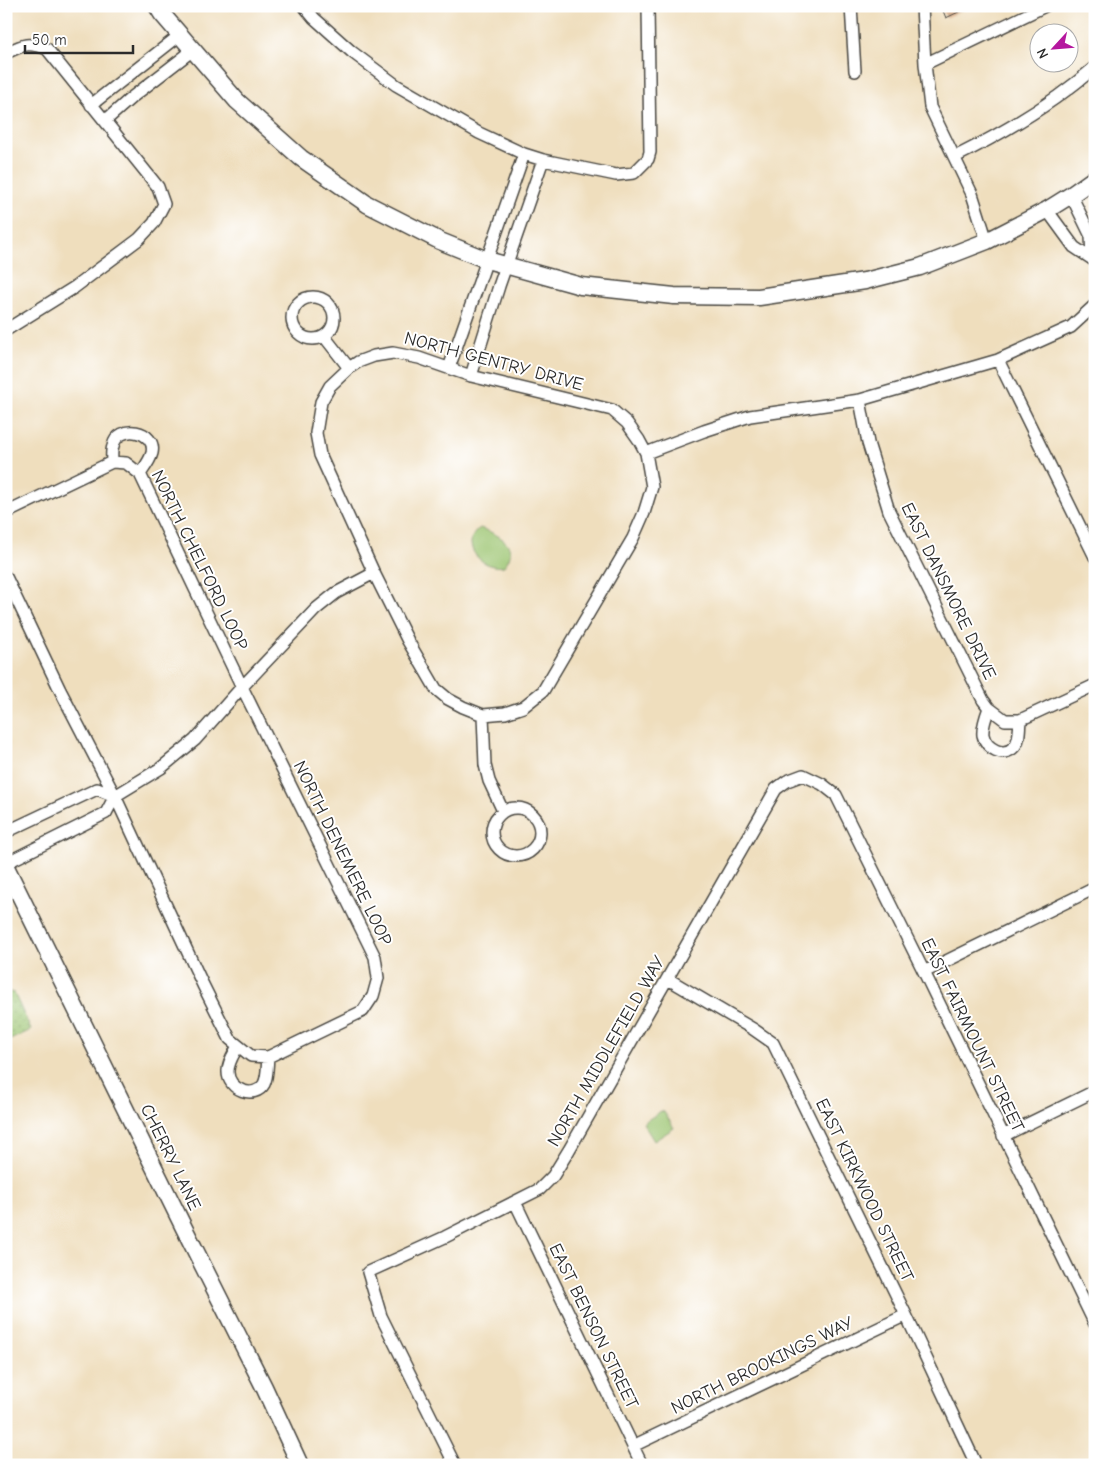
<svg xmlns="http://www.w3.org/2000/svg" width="1101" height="1471" font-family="'Comic Neue',sans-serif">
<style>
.grass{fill:url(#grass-dots);stroke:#64784e}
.park{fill:#9cc571;stroke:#64784e}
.building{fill:url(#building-cross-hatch)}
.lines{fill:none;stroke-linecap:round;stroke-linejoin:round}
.street-casing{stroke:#484641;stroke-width:14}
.secondary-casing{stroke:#484641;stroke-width:19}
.street{stroke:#fff;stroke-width:11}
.secondary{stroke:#fff;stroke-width:16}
.labels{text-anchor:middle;stroke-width:4;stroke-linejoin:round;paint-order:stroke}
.street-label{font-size:18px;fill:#2b2b2b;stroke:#fff}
</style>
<defs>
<pattern id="grass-dots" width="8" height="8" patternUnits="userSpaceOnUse" patternTransform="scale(1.25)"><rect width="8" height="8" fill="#9cc571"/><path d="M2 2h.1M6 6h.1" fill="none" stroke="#7fa05d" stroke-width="1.8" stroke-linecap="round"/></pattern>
<pattern id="building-cross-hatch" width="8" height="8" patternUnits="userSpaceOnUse" patternTransform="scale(1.25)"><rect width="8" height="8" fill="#dca77a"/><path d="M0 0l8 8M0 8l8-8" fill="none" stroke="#b38864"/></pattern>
</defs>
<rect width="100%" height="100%" fill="#fff"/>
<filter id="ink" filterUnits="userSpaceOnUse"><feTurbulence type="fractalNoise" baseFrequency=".02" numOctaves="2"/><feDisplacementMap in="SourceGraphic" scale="10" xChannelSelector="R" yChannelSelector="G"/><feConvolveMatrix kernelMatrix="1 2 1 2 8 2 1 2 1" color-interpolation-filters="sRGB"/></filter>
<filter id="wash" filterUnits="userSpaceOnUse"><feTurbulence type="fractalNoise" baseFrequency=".0096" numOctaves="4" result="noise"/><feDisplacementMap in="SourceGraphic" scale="20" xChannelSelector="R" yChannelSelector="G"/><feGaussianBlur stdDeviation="1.12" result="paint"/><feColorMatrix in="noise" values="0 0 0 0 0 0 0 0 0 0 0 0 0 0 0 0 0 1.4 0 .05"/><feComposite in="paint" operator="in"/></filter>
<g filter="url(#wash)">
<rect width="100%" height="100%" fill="#efdebd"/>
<path class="grass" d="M6,991L14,993L31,1030L6,1042Z"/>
<path class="park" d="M480,528C497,534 522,545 504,566C483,571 457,544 480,528Z
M661,1111L664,1112L674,1128L654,1141L643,1123Z"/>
<g id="blocks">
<path class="building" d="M941,6H971L946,18Z"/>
</g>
</g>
<g filter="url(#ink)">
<use href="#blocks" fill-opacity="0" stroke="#484641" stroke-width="1"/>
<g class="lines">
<g class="street-casing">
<path id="street" d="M304,6L314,18L352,52L396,85L479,133L524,154L543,160L616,175L634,173L648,159L650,152L648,6
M851,6L855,71
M922,6L925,64L930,107L972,194L987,241
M6,53C24,44 28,42 47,49L158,187L164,204L154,223L139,239L75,287L6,330
M925,64L1045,6
M91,105L180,35
M105,121L131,98L193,50
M955,157C1005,132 1053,104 1095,67
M1071,195L1091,236L1092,259
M1047,210L1074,247L1095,261
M292 318a21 21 0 1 1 42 0a21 21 0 1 1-42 0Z
M324,336L349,368
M393,353L419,358L471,376L612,410L627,423L639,440L646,453L652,487L644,513L633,538L543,691L523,707L505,713L483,715L463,707L448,699L436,689L408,641L374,573L320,455L316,433L321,402L330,386L349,368L358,362L374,356Z
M998,360L1095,557
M449,368L524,154
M471,376L499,286L543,160
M860,400L868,443L889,511L983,700L989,708L1005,720H1020L1095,685
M646,453L704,431L750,416L860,400L998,360L1071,327L1095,305
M112,462C112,457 111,451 113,446C118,423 157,430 152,453C150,461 144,468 140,474
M6,513L112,462L126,463L140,474L242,687L375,957L378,978L373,996L363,1011L268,1057L251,1056L230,1039L203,985L115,796L60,690L6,577
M989,708C986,716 982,727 983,735C986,749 1004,758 1014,747C1020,741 1019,729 1020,720
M483,715L485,765L489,781L503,811
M492 832a24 24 0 1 1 48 0a24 24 0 1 1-48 0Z
M6,832L97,789L115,796
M6,863L106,813L115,796L161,768L195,740L242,687L316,609L336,593L374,573
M924,972L1095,888
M668,979L753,1029L773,1043L906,1315L974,1460L973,1465
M238,1046C234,1054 228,1062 228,1071C227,1090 255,1100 264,1084C268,1076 267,1065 268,1057
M1003,1136L1095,1091
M515,1202L642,1465
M633,1446L906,1315
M455,1465L381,1316L368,1272L445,1237L540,1189L553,1176L569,1150L776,789L787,781L803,775L822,784L836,795L924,972L1095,1324"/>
</g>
<g class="secondary-casing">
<path id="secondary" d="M157,6L162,14L237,101L301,158L367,204L440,241L487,260L581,286L674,296L759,297L865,281L920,267L987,241L1047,210L1071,195L1095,178
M6,867L184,1228L264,1387L300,1465"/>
</g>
<use href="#street" class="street"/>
<use href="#secondary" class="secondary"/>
</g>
</g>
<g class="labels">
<g class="street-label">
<text transform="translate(494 361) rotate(15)" y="6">NORTH GENTRY DRIVE</text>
<text transform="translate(200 560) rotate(64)" y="6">NORTH CHELFORD LOOP</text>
<text transform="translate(949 591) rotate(64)" y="6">EAST DANSMORE DRIVE</text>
<text transform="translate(343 853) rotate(64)" y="6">NORTH DENEMERE LOOP</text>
<text transform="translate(973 1035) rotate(64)" y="6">EAST FAIRMOUNT STREET</text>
<text transform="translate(606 1051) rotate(-60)" y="6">NORTH MIDDLEFIELD WAY</text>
<text transform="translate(171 1157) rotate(64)" y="6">CHERRY LANE</text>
<text transform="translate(865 1190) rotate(64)" y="6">EAST KIRKWOOD STREET</text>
<text transform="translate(594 1326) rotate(64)" y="6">EAST BENSON STREET</text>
<text transform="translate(762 1365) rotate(-26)" y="6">NORTH BROOKINGS WAY</text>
</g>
</g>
<rect width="1101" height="1471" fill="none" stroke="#fff" stroke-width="25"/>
<g transform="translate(1054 48) rotate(244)"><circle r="24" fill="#ffffff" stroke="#aaaaaa"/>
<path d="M0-4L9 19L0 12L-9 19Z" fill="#b5179e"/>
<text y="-8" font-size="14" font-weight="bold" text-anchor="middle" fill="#2b2b2b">N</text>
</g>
<path d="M25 45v8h108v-8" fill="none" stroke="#2b2b2b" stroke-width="2.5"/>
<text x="32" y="45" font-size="15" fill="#2b2b2b" stroke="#ffffff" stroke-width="4" paint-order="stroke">50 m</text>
</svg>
